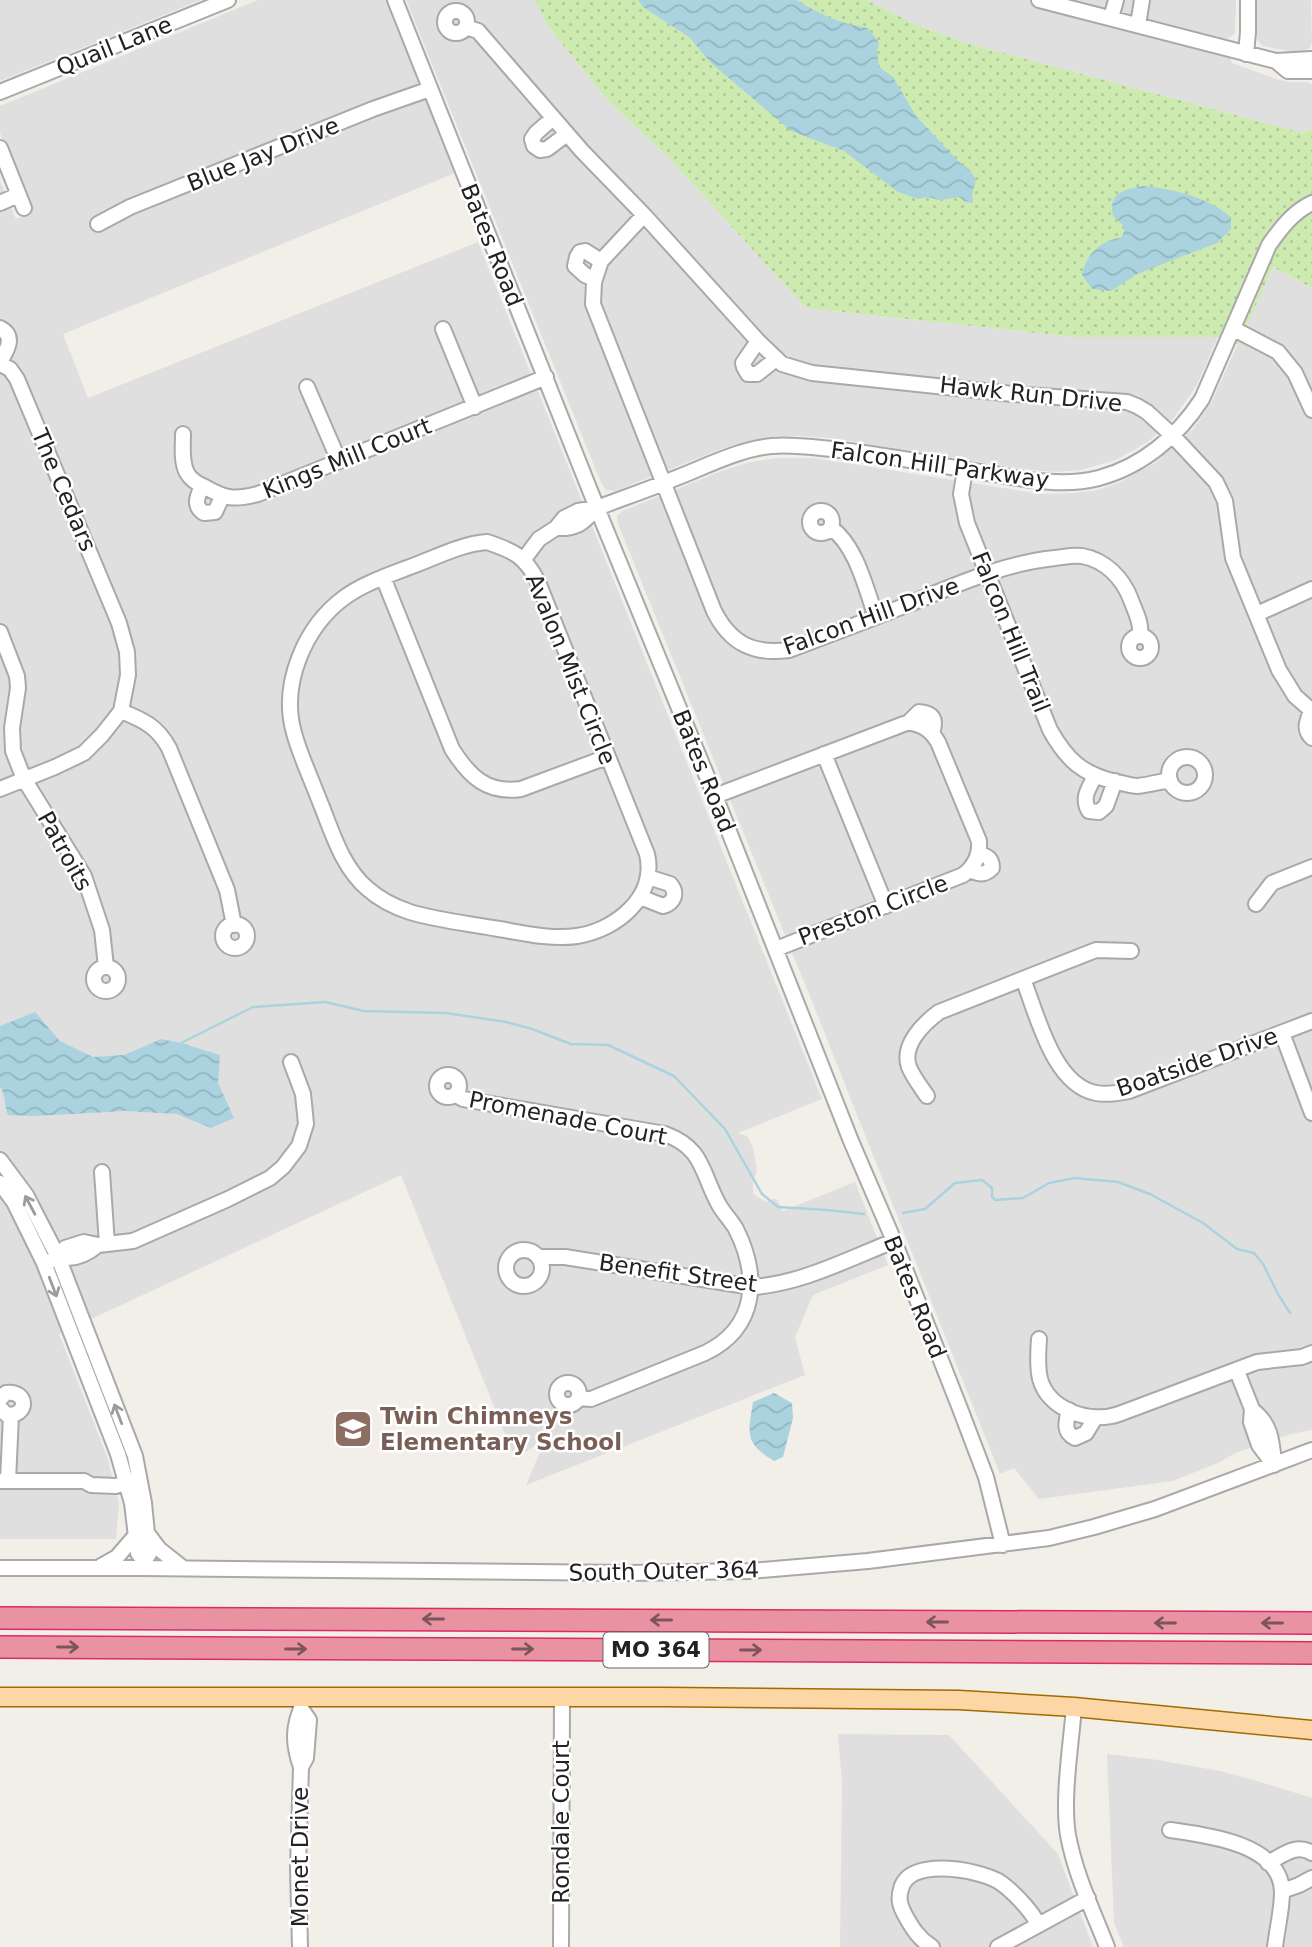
<svg xmlns="http://www.w3.org/2000/svg" width="1312" height="1947" font-family="'DejaVu Sans',sans-serif">
<style>
.residential{fill:#e0dfdf}
.grass{fill:url(#grass-dots)}
.water{fill:url(#water-waves)}
.lines{fill:none;stroke-linecap:round;stroke-linejoin:round}
.stream{stroke:#aad3df;stroke-width:2.5}
.minor-casing{stroke:#a9a9a9;stroke-width:18}
.major-casing{stroke:#a06b00;stroke-width:21}
.highway-casing{stroke:#dc2a67;stroke-width:24}
.minor{stroke:#fff;stroke-width:14}
.major{stroke:#fcd6a4;stroke-width:18}
.highway{stroke:#e892a2;stroke-width:21}
.oneway{stroke:#9c9c9c}
.oneway2{stroke:#7b545c}
.labels{text-anchor:middle;stroke-width:5;stroke-linejoin:round;paint-order:stroke}
.shield{fill:#fff;stroke:#646464;stroke-width:2}
.shield-label{font-size:21px;font-weight:bold;fill:#222}
.street-label{font-size:23px;fill:#222;stroke:#fff}
.education-label{font-size:23px;font-weight:bold;fill:#785e54;stroke:#fff;text-anchor:start}
</style>
<defs>
<pattern id="grass-dots" width="8" height="8" patternUnits="userSpaceOnUse" patternTransform="scale(1.75)"><rect width="8" height="8" fill="#cdebb0"/><path d="M2 2h.1M6 6h.1" fill="none" stroke="#b0c997" stroke-width="1.8" stroke-linecap="round"/></pattern>
<pattern id="water-waves" width="16" height="10" patternUnits="userSpaceOnUse" patternTransform="scale(1.75)"><rect width="16" height="10" fill="#aad3df"/><path d="M0 5q4-4 8 0t8 0" fill="none" stroke="#92b5bf"/></pattern>
</defs>
<rect width="100%" height="100%" fill="#f2efe9"/>
<path class="residential" d="M0,0H201L0,81Z
M258,0H388L417,70L455,173L63,334L88,398L478,242L822,1099L738,1133L747,1136L753,1147L757,1171L753,1182V1194L766,1202L772,1199H777L783,1211L855,1182L888,1265L813,1295L795,1337L805,1375L526,1485L546,1438L515,1459L401,1175L59,1334L107,1456L119,1504L116,1539H0V181L16,219L30,214L0,133V106Z
M406,0H535L547,25L609,102L667,156L806,308L1073,337H1218L1196,387L1172,420L1148,442L1116,460L1081,470L1056,472L1031,470L830,438L800,436H779L754,440L726,447L615,491L606,490L602,485Z
M866,0H1236L1235,33L1231,37L1223,39L1232,63L1279,80L1293,82H1308L1312,84V129L1303,133L966,43L913,23Z
M1241,0H1311L1312,43L1310,47L1305,51L1295,52L1262,46L1257,39V21Z
M1273,267L1312,288V1430L1291,1434L1235,1453L1220,1462L1173,1481L1039,1499L1014,1468L1000,1474L809,994L618,524L617,516L622,511L724,470L750,462L777,458H814L1041,494L1075,493L1097,490L1118,483L1155,463L1193,429L1211,403Z
M838,1734L949,1735L1058,1854L1093,1947H840L842,1783Z
M1107,1754L1158,1760L1220,1771L1257,1781L1312,1798V1947H1124L1114,1923Z"/>
<path class="grass" d="M535,0H866L913,23L966,43L1303,133L1312,129V288L1273,267L1238,345L1218,337H1073L806,308L667,156L609,102L547,25Z"/>
<path class="water" d="M638,0H797C819,14 841,24 868,28L879,43L877,52L879,67L893,77L916,116L958,161L970,170L976,180L972,194L973,203L964,201L959,197L940,200L928,197L918,199L898,192L844,151L791,131L711,63L689,37L643,7Z
M1143,186C1174,189 1207,197 1231,217V229L1217,243L1137,274L1111,291L1092,289L1082,275C1086,254 1100,241 1122,237L1125,228L1119,221L1113,216C1108,192 1124,190 1143,186Z
M35,1012L60,1041L93,1057L124,1055L161,1039L181,1043L220,1055L218,1083L234,1118L211,1128L177,1114L126,1111L35,1116L8,1115C4,1106 6,1094 0,1087V1026Z
M774,1393L792,1403L793,1418L783,1457L774,1461C744,1443 748,1434 753,1402Z"/>
<g class="lines">
<path class="stream" d="M181,1043L253,1007L325,1002L364,1011L446,1013L506,1022L532,1029L571,1044L608,1045L674,1076L725,1129L762,1194L778,1207L827,1210L864,1214
M903,1213L925,1209L955,1183L982,1180L992,1188V1197L995,1200L1023,1198L1049,1183L1075,1178L1118,1182L1150,1194L1203,1223L1237,1249L1254,1253L1263,1264L1278,1294L1290,1313"/>
<g class="minor-casing">
<path id="minor" d="M395,0L597,508L715,796L851,1141L894,1241L959,1406L986,1477L1003,1545
M1039,0L1276,61L1312,59
M445 22a11 11 0 1 1 22 0a11 11 0 1 1-22 0Z
M1111,18L1116,0
M1138,25L1142,0
M466,27L478,31L582,151L644,215L758,341L782,364L812,373L1013,394L1127,402L1137,406L1147,412L1173,436L1216,482L1225,501L1233,558L1279,670L1295,696L1312,711
M1246,54L1248,32V0
M1276,61L1288,71H1312
M0,92L228,0
M553,118L536,133L532,139L534,146L540,150L547,149L567,134
M0,148L24,208
M0,203L18,195
M644,215L601,261L594,282L593,304L714,611C730,643 753,655 789,650C829,635 869,620 909,604C956,585 1004,563 1055,558C1064,557 1073,555 1082,556C1105,560 1123,578 1131,600C1135,611 1142,623 1140,635
M98,224L130,207L373,109L430,89
M594,279L585,275L575,266L577,257L580,252L585,251L601,261
M0,328C16,336 7,350 0,362
M443,329L475,407
M1234,329L1278,352L1295,373L1312,410
M758,341L743,363L744,367L748,374H757L776,359
M0,364L10,369L17,379L119,623L127,652L128,675L121,711L102,735L84,753L55,767L0,789
M307,387L339,461
M183,434C183,446 181,462 187,473C191,480 198,484 205,487C226,499 234,500 258,494L546,377
M965,470L961,494L967,523L1050,730C1067,760 1082,774 1116,782C1123,783 1130,786 1137,786C1148,785 1159,782 1170,780
M202,486C197,497 193,506 204,513L215,512L222,497
M810 522a11 11 0 1 1 22 0a11 11 0 1 1-22 0Z
M556,528C577,529 583,523 597,508
M831,528C856,545 866,589 876,617
M487,542C514,551 525,556 538,582L647,854C657,897 616,930 577,936C549,940 519,932 493,928C465,923 436,920 410,912C395,907 379,899 368,889C341,867 331,828 318,797C310,776 300,755 294,733C280,684 305,626 345,597C363,584 386,576 407,568C433,559 460,544 487,542Z
M524,559L539,539L556,528L564,518L578,511L597,508C623,498 650,489 676,478C707,466 739,449 772,446C795,444 818,448 841,450C892,456 943,466 994,474C1028,480 1064,487 1099,478C1143,466 1178,436 1202,399L1269,245C1281,228 1293,212 1312,203
M383,577L452,749C469,776 487,794 521,789L607,757
M1257,614L1312,589
M0,632L17,676L18,688L12,728L13,751L24,779L84,876L102,930L106,967
M1129 647a11 11 0 1 1 22 0a11 11 0 1 1-22 0Z
M121,711C143,720 157,726 169,748L227,890L234,925
M1311,711C1307,722 1303,729 1312,738
M909,722L919,712C933,713 937,719 932,733
M824,754L886,906
M1169 775a18 18 0 1 1 36 0a18 18 0 1 1-36 0Z
M1095,776C1089,788 1081,798 1089,811L1099,812L1106,806L1115,781
M715,796L909,722C924,726 930,729 938,742L979,841C980,855 974,867 963,875L776,949
M970,870C979,874 984,876 992,868C992,859 988,856 979,854
M640,897L663,906C674,903 678,893 670,884L648,877
M1256,904L1272,883L1312,867
M223 936a12 12 0 1 1 24 0a12 12 0 1 1-24 0Z
M94 979a12 12 0 1 1 24 0a12 12 0 1 1-24 0Z
M1023,979C1037,1014 1053,1085 1096,1093C1107,1095 1118,1093 1129,1091L1312,1021
M1282,1033L1312,1113
M437 1086a11 11 0 1 1 22 0a11 11 0 1 1-22 0Z
M456,1095L463,1099L665,1134C703,1148 701,1171 718,1203C723,1213 731,1220 736,1229C760,1277 757,1328 705,1353L591,1399L579,1398
M927,1096C921,1087 913,1077 909,1067C901,1045 924,1023 939,1012L1096,950L1131,951
M0,1160L26,1195L58,1257L135,1456L144,1503L149,1554L144,1561L142,1568
M102,1172L107,1244
M0,1183L14,1202L44,1263L118,1454L132,1503L138,1553L144,1561
M506 1268a18 18 0 1 1 36 0a18 18 0 1 1-36 0Z
M60,1256C74,1261 87,1254 98,1245
M538,1257H565L752,1287C801,1284 848,1259 894,1241
M52,1260L60,1256L65,1248L84,1242L98,1245L133,1241L228,1199L270,1178L283,1167L299,1146L306,1124L303,1094L291,1062
M1039,1339C1038,1352 1037,1366 1040,1379C1049,1411 1091,1424 1119,1414L1257,1362L1302,1357L1312,1353
M1237,1371L1252,1409L1251,1422L1259,1445L1274,1465
M557 1394a11 11 0 1 1 22 0a11 11 0 1 1-22 0Z
M0,1399L6,1393C28,1390 29,1416 7,1415L0,1408
M1069,1410C1066,1422 1063,1432 1075,1438L1086,1433L1095,1418
M1252,1410C1271,1423 1272,1442 1274,1463
M0,1481H84L91,1485L116,1486L133,1480
M8,1481L11,1415
M147,1533L159,1549L183,1568
M101,1566L117,1557L136,1535
M0,1568H142L628,1573L750,1571L868,1561L1049,1538L1094,1527L1155,1509L1312,1450
M1074,1707C1071,1745 1062,1799 1068,1835C1075,1874 1093,1911 1107,1947
M301,1767L306,1758L309,1720L302,1710
M1170,1830C1205,1835 1281,1843 1282,1892C1282,1910 1277,1929 1275,1947
M1268,1863C1283,1855 1297,1843 1312,1853
M1282,1891L1299,1885L1312,1878
M300,1947L298,1868L301,1767C296,1753 293,1735 297,1721C300,1709 302,1711 301,1698
M561,1947L562,1697
M932,1947C919,1939 912,1928 905,1915C900,1906 898,1899 901,1889C909,1857 976,1869 998,1881C1011,1889 1031,1910 1038,1924
M998,1947L1088,1898"/>
</g>
<g class="major-casing">
<path id="major" d="M0,1697H664L959,1700L1074,1707L1312,1730"/>
</g>
<g class="highway-casing">
<path id="highway" d="M0,1618L1312,1623
M0,1647L1312,1653"/>
</g>
<use href="#minor" class="minor"/>
<use href="#major" class="major"/>
<use href="#highway" class="highway"/>
</g>
<defs><path id="oneway-shaft" d="M-6 0H5M1.5-3L5.5 0L1.5 3" fill="none" stroke-width="1.6" stroke-linecap="round" stroke-linejoin="round" transform="scale(1.75)"/></defs>
<g class="oneway">
<use href="#oneway-shaft" transform="translate(30 1205) rotate(-118)"/>
<use href="#oneway-shaft" transform="translate(53 1287) rotate(69)"/>
<use href="#oneway-shaft" transform="translate(118 1414) rotate(-111)"/>
</g>
<g class="oneway2">
<use href="#oneway-shaft" transform="translate(433 1619) rotate(-180)"/>
<use href="#oneway-shaft" transform="translate(661 1620) rotate(-180)"/>
<use href="#oneway-shaft" transform="translate(937 1622) rotate(-180)"/>
<use href="#oneway-shaft" transform="translate(1165 1623) rotate(-180)"/>
<use href="#oneway-shaft" transform="translate(1272 1623) rotate(-180)"/>
<use href="#oneway-shaft" transform="translate(68 1647)"/>
<use href="#oneway-shaft" transform="translate(296 1649)"/>
<use href="#oneway-shaft" transform="translate(523 1649)"/>
<use href="#oneway-shaft" transform="translate(751 1650)"/>
</g>
<defs>
<g id="school-square" transform="scale(2.0125)"><rect x="-9" y="-9" width="18" height="18" rx="4" fill="#8d6e63" stroke="#fff"/><path d="M0-5L7-2L0 1L-7-2ZM-4 1L0 2.5L4 1V4Q0 6-4 4Z" fill="#fff"/></g>
</defs>
<g fill-rule="evenodd">
<use href="#school-square" x="353" y="1429"/>
</g>
<g class="labels">
<rect class="shield" x="603.5" y="1632.5" width="105" height="35" rx="5"/>
<g class="shield-label">
<text x="656" y="1657">MO 364</text>
</g>
<g class="street-label">
<text transform="translate(114 46) rotate(-22)" y="8">Quail Lane</text>
<text transform="translate(263 154) rotate(-22)" y="8">Blue Jay Drive</text>
<text transform="translate(492 245) rotate(68)" y="8">Bates Road</text>
<text transform="translate(1031 394) rotate(6)" y="8">Hawk Run Drive</text>
<text transform="translate(347 458) rotate(-22)" y="8">Kings Mill Court</text>
<text transform="translate(940 465) rotate(8)" y="8">Falcon Hill Parkway</text>
<text transform="translate(64 490) rotate(67)" y="8">The Cedars</text>
<text transform="translate(871 616) rotate(-20)" y="8">Falcon Hill Drive</text>
<text transform="translate(1011 632) rotate(68)" y="8">Falcon Hill Trail</text>
<text transform="translate(571 669) rotate(68)" y="8">Avalon Mist Circle</text>
<text transform="translate(704 771) rotate(68)" y="8">Bates Road</text>
<text transform="translate(65 851) rotate(61)" y="8">Patroits</text>
<text transform="translate(873 910) rotate(-21)" y="8">Preston Circle</text>
<text transform="translate(1197 1062) rotate(-19)" y="8">Boatside Drive</text>
<text transform="translate(568 1118) rotate(11)" y="8">Promenade Court</text>
<text transform="translate(678 1273) rotate(8)" y="8">Benefit Street</text>
<text transform="translate(915 1297) rotate(68)" y="8">Bates Road</text>
<text transform="translate(664 1571) rotate(-1)" y="8">South Outer 364</text>
<text transform="translate(561 1822) rotate(-90)" y="8">Rondale Court</text>
<text transform="translate(300 1857) rotate(-90)" y="8">Monet Drive</text>
</g>
<g class="education-label">
<text x="380" y="1424">Twin Chimneys<tspan x="380" dy="26">Elementary School</tspan></text>
</g>
</g>
</svg>
